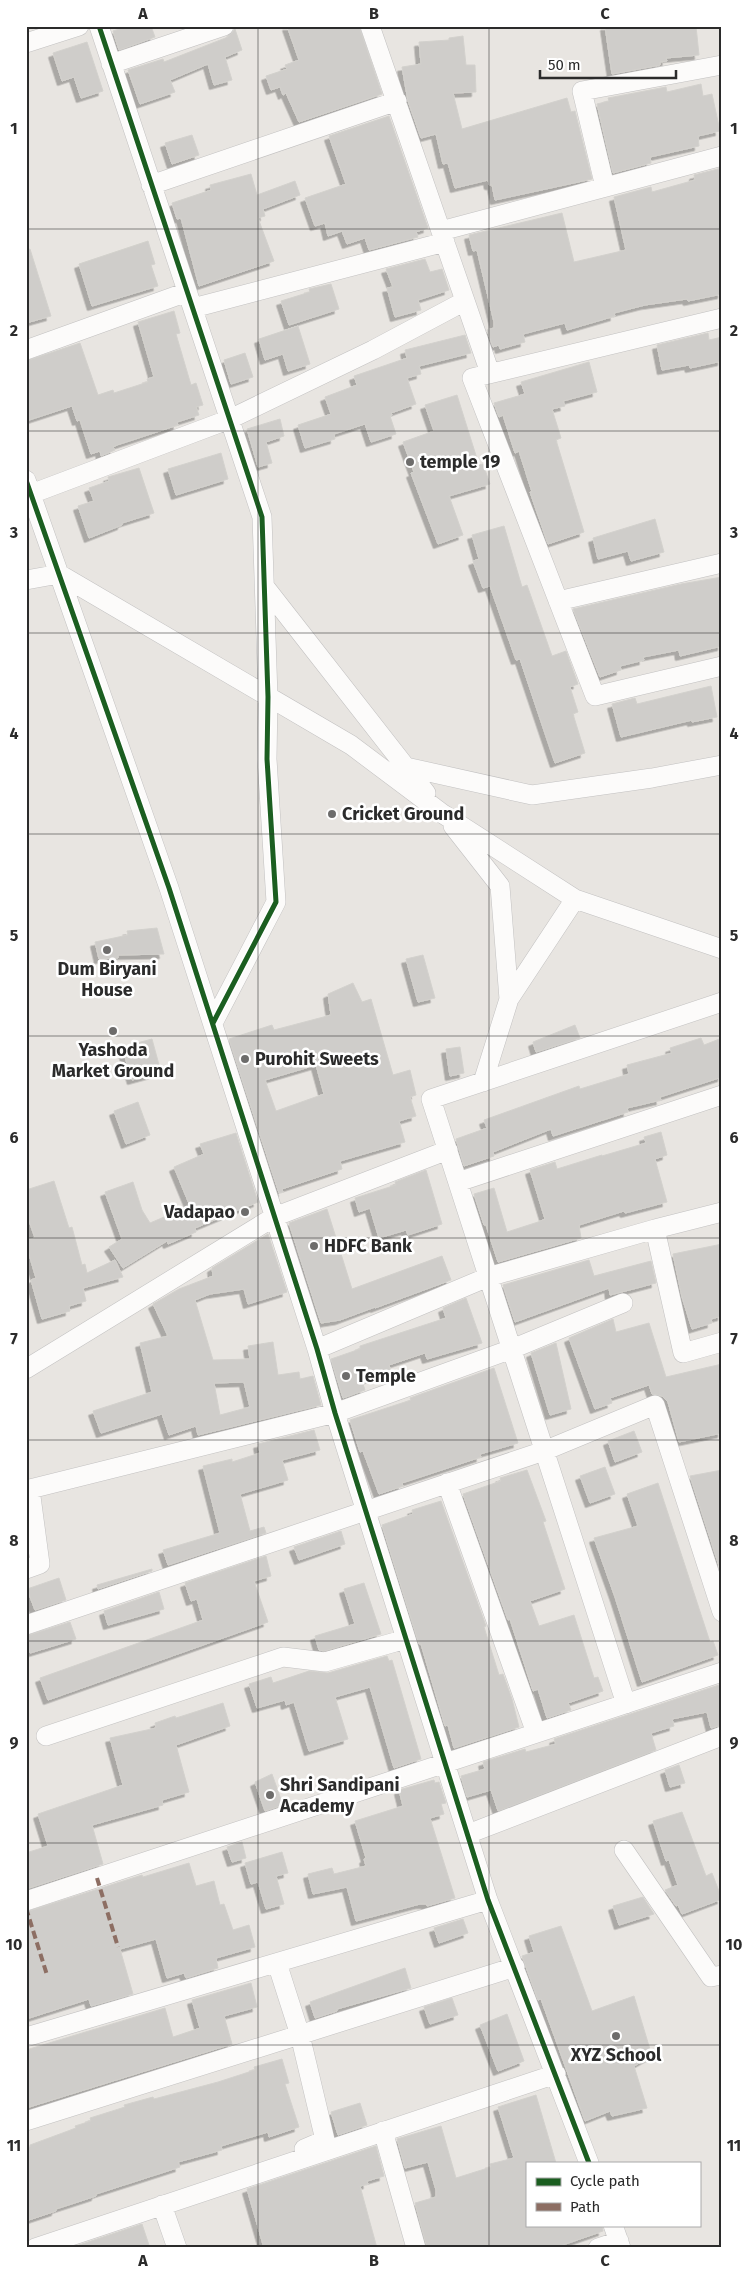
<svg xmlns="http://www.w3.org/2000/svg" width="748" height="2274" font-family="'Fira Sans',sans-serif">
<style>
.building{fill:#cfcdca;stroke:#d3d1cd;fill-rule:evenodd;filter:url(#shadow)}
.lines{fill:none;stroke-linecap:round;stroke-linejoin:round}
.street-casing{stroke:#c2c1c1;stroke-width:20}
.street{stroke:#fcfbfa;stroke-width:19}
.quiet{stroke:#8d6e63;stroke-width:4;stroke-dasharray:8 4;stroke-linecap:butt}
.cycleway-casing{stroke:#fff;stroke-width:8}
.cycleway{stroke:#1b5e20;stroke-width:5}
.grid{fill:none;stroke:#2b2b2b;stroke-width:1;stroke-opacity:0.55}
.poi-dot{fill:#6d6c6b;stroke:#fff;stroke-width:2}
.labels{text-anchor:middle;stroke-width:5;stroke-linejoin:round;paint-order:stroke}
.poi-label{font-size:18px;font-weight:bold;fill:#2b2b2b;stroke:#fff;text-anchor:start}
.neatline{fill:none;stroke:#2b2b2b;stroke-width:2}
.grid-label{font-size:16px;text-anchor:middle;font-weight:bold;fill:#2b2b2b}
</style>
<defs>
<filter id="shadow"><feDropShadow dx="-4.5" dy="4.5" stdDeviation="0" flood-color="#0004"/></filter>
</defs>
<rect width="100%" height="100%" fill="#e8e5e1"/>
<path class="building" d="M129,26H151L155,37L119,50L113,31Z
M287,26H359L382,94L299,122L286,93L283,95L280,87L271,90L266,76L287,69L285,65L299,60Z
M605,26H696L699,55L666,58L667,61L660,62V65L612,74Z
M235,29L242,50L225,57L232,80L214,85L208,64L170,80L175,92L140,104L128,70L163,59L164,62L228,37Z
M463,36L466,65H475L476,92L453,93L462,129L567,98L571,112L575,111L592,179L495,200L492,185H489L488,180L455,188L448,163L443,164L436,134L421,138L408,101L402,67L421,64L419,42L449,40V38Z
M87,42L103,91L81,98L74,77L62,81L53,53Z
M701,84L703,96L712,94L720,131L698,136L699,146L650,157L651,163L613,173L597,104L609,101L608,98L666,87L667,92Z
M389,116L428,228L416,232L418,237L369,250L365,238L347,244L342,231L328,236L325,223L315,226L305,198L346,184L329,136Z
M192,135L199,155L172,164L165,143Z
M722,168V294L688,301L687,299L645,305L614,313L615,316L567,330L565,323L523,334L525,342L500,349L499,345L493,347L487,330L494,328V322L477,250L473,251L469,235L562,213L574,262L626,250L614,197L651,187L652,192L695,180L694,175Z
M251,174L257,195L295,181L300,195L263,209L265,216L258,218L274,261L199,286L181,218L177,219L172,203L211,190L210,185Z
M148,241L155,264L151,265L158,286L92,306L79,264Z
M30,249L51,316L26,323V250Z
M425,259L430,272L442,269L449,290L418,300L421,310L395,317L387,288L393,287L386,269Z
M331,284L339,309L289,325L281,301L310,292L309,289Z
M174,311L180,333L176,334L191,385L196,383L203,405L196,407L199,415L177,422L178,425L117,445L113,447L115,450L101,456L100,451L91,454L80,420L77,421L72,406L26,421V361L80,343L98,395L113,390L114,393L148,382L147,379L154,377L138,322Z
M298,326L310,364L288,371L283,354L265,360L259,339Z
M708,333L709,340L722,337V361L690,368L689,365L662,370L657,345Z
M465,335L471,353L419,366L421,374L407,378L416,404L391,413L392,415L390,416L396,434L371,442L365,424L334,434L335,439L305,448L298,425L331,414L325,397L357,385L354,376L407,358L405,350Z
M245,353L253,377L231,384L224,360Z
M589,362L597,392L563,401L565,406L552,409L561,438L556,440L584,532L548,544L530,492H532L519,451L515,453L503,415L499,417L494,403L525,394L521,382Z
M457,395L479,465L483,464L490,484L449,496L463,535L438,544L411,473L414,472L403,442L434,431L425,405Z
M280,419L284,436L266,442L272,463L258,467L247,429Z
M221,453L228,479L176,495L168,469Z
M139,468L154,513L122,523V525L89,538L78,506L94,501L89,488L109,481L108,477Z
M655,519L664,552L631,561L628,551L598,559L593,538Z
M504,526L522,587L527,585L552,656L566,651L578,684L570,687L578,712L573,714L585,753L555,763L520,659L516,660L490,586L483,588L473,561L479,559L472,535Z
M722,577V646L680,656L679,650L643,657L644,660L620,666L621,670L600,677L573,609L681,584Z
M711,686L717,717L692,722V720L621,737L612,704L635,698L637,704Z
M157,928L164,954L118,955V958L99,959L95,942L128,935L127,931Z
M423,955L435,998L418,1002L406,959Z
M353,983L362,1002L371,999L393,1075L410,1070L416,1095L410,1097L416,1116L399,1121L405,1142L340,1161L342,1169L282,1189L283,1192L279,1193L229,1039L272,1025L274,1030L331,1015L328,994ZM316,1065L324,1094L276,1111L265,1080Z
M575,1025L580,1038L536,1052L533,1042Z
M701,1038L704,1045L722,1038V1077L660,1097L661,1100L627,1108L628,1112L553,1136L551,1129L493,1152L494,1156L464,1166L456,1139L487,1128L484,1120L579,1086L580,1089L629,1074L627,1065L672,1053L670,1048Z
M152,1039L161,1072L132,1080L122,1047Z
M460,1047L464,1073L450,1076L446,1049Z
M138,1102L150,1135L126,1144L114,1111Z
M661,1132L667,1155L655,1159L667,1202L625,1213L624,1211L579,1225L581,1238L498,1262L486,1225H484L474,1194L494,1188L507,1232L538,1222L545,1219L530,1170L555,1162L557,1169L602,1155V1156L646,1143L644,1137Z
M236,1133L258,1202L195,1228L196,1232L168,1244L167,1241L123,1268L109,1247L122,1239L105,1192L133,1182L142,1210L150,1223L190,1206L174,1167L204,1154L200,1144Z
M426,1170L442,1224L408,1235L406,1230L379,1238L370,1208L359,1212L355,1198L396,1185L395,1182Z
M54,1181L69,1228L72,1227L82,1265L85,1264L87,1273L115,1260L123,1277L83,1288L86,1301L69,1306L70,1311L42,1319L31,1280L36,1278L26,1244V1240L35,1238L26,1212V1190Z
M327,1209L352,1289L442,1256L451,1280L375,1308V1307L340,1320L321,1323L289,1223Z
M268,1234L287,1292L248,1304L244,1289L210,1294L195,1300L213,1360L250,1359L248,1346L273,1342L278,1375L299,1372L300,1379L313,1376L321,1405L198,1435L196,1426L169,1435L162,1414L101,1433L93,1411L152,1392L140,1343L168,1336L153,1304L179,1289L213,1276L212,1268ZM244,1382L250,1407L220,1415L214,1383Z
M722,1244V1316L711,1319L712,1323L692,1329L682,1297L673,1254Z
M589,1260L594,1276L651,1261L656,1283L610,1295L609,1288L515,1322L503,1285Z
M466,1298L482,1343L427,1359L425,1353L389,1365L391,1372L362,1381L365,1390L343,1398L331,1359L360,1349V1346L446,1318L443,1308Z
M613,1319L616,1332L649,1323L666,1377L722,1364V1433L679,1442L668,1402L662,1396L652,1394L649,1385L610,1398L612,1403L595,1409L569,1338Z
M556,1343L571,1409L550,1415L531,1353Z
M494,1368L518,1443L480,1454L481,1457L402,1483L403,1486L379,1494L363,1451L360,1452L350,1420L411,1400L410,1398Z
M314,1430L320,1450L282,1460L288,1480L240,1494L250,1531L264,1527L266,1533L168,1565L163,1550L220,1533L203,1466L232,1459V1462L260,1453L258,1444Z
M634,1431L642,1452L615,1462L608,1441Z
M605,1467L615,1494L590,1503L580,1476Z
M527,1470L546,1521L543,1522L565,1589L530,1601L539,1626L574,1615L594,1678L598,1677L603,1691L568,1703L571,1710L547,1718L538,1689L533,1691L510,1619L508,1620L463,1494L501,1481L500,1478Z
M722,1470V1575L690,1476Z
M658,1483L710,1642L713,1641L718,1655L642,1682L615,1597L594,1538L638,1526L627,1494Z
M441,1501L486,1626L484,1627L499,1675L503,1674L512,1699L519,1727L454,1748L448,1725L445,1726L421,1644H419L382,1525L413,1514L412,1510Z
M341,1531L345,1544L299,1560L294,1547Z
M266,1556L271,1576L254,1581L268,1622L48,1700L40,1678L203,1620L197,1599L191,1601L185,1583Z
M152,1569V1571L98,1589L97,1585Z
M59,1578L66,1600L35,1610L27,1589Z
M364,1583L381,1634L324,1651L319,1650L315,1636L355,1624L344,1589Z
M159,1592L164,1609L108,1625L104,1611Z
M70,1622L76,1639L30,1653L26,1636Z
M387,1656L389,1661L392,1660L421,1759L394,1768L370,1687L335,1697L348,1739L309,1751L294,1702L286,1705L285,1700L257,1708L249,1684L271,1677L273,1683L309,1671L328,1673Z
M722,1684V1725L711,1728L707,1712L672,1719L674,1726L651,1733L656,1750L498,1811L491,1790L467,1797L461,1776L485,1769L483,1762L525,1749L526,1752L556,1744L554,1739Z
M223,1703L230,1726L176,1745L189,1792L162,1800L163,1805L92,1825L103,1864L26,1889V1853L48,1846L38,1814L123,1785L110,1738L156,1728L155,1723L175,1716L176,1718Z
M679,1765L685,1783L670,1787L665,1770Z
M272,1774L283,1805L265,1811L255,1782Z
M434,1780L435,1783L439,1782L446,1803L441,1804L444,1814L430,1818L455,1898L427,1906L426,1904H420L356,1921L347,1887L313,1894L308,1874L332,1868L334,1874L366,1866L364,1859L366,1858L355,1821L403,1806L399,1790Z
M682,1812L706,1876L712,1873L722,1899L682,1914L678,1905L676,1906L665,1890L678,1885L669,1860L666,1861L653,1821Z
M242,1842L246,1858L232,1862L227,1847Z
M282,1852L288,1873L276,1876L284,1904L266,1909L258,1882L251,1884L245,1863Z
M189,1863L196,1886L214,1881L220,1905L224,1904L233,1930L249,1925L255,1947L216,1958L218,1968L186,1978L184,1973L167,1978L156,1939L120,1949L133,1994L91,2006L89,1999L26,2019V1912L142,1875L143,1877Z
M643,1897L654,1914L619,1925L613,1906Z
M463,1919L468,1933L439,1943L434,1928Z
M561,1926L592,2011L634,1996L652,2056L634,2066L647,2108L612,2116L610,2111L585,2121L541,1999L538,2000L522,1956L534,1952L529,1936Z
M405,1968L411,1988L337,2009V2011L315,2018L310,2002Z
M251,1983L257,2007L224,2016L232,2044L26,2108V2050L165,2008L173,2037L200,2028L192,2000Z
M452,1998L458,2015L430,2024L424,2007Z
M507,2014L524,2061L498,2071L480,2025Z
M282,2059L289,2083L285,2084L299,2127L269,2137L268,2132L221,2146L222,2150L178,2162L180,2167L96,2194V2196L56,2209V2211L26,2221V2148L30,2147V2145L76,2128L75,2126L91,2121L90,2118L125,2107L124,2105L153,2097L154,2099L218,2082L255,2070L254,2067Z
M536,2095L556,2163H527V2225H602L603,2231L554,2248H427L415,2203L436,2197V2190L428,2162L405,2168L397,2139L441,2126L456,2178L491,2167L490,2164L514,2158L498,2107Z
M360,2103L367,2125L338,2135L331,2112Z
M376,2146L384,2176L367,2181L368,2184L360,2186L377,2248H264L247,2189Z
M142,2224L150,2248H76V2246Z"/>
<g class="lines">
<g class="street-casing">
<path id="street" d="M99,26L262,517L268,697L267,759L276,902L213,1023
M370,26L490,373
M26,43L79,26
M111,64L224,26
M151,185L397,101
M605,187L582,91L722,65
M441,231L722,156
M193,308L445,242
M722,318L472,378L595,696L722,666
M26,350L187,292
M26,480L169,888L317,1349L335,1413L488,1900L589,2163
M31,494L230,419L373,350L465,301
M26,580L59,574L351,745L443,814L575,899L722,949
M265,587L426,793
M558,601L722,563
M406,767L532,795L652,778L722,765
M453,826L500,886L509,999L483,1082
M509,999L575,899
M458,1182L722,1095
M655,1229L722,1212
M317,1349L488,1277L655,1229L683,1353L722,1342
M26,1369L274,1217L448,1150
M447,1483L536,1733
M26,1569L40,1564L30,1489L335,1413L512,1349L623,1303
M26,1625L544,1451L655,1405L722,1612
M626,1704L431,1099L722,1002
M46,1736L283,1657L325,1662L406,1639
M468,1834L722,1736
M624,1850L711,1977L722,1975
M26,1901L722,1672
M277,1963L300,2035L325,2140L304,2149
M26,2037L488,1900
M26,2121L515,1967
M383,2131L416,2248
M162,2205L177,2248
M613,2225L621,2248
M35,2248L556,2074
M598,2248L619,2241"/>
</g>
<use href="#street" class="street"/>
<path class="quiet" d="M97,1878L118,1947
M26,1908L47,1975"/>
<g class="cycleway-casing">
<path id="cycleway" d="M99,26L262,517L268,697L267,759L276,902L213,1023
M26,480L169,888L317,1349L335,1413L488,1900L589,2163"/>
</g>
<use href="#cycleway" class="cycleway"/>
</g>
<path class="grid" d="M258,26V2248M489,26V2248M26,229H722M26,431H722M26,633H722M26,834H722M26,1036H722M26,1238H722M26,1440H722M26,1641H722M26,1843H722M26,2045H722"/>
<g class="poi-dot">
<circle cx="410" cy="462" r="5"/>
<circle cx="332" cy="814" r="5"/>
<circle cx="107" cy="950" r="5"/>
<circle cx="113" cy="1031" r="5"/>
<circle cx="245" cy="1059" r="5"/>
<circle cx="245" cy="1212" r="5"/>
<circle cx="314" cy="1246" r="5"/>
<circle cx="346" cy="1376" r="5"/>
<circle cx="270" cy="1795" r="5"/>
<circle cx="616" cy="2036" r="5"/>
</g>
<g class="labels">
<g class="poi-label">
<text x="420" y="468">temple 19</text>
<text x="342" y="820">Cricket Ground</text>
<text x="107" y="975" text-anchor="middle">Dum Biryani<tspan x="107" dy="21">House</tspan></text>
<text x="113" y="1056" text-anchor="middle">Yashoda<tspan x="113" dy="21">Market Ground</tspan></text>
<text x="255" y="1065">Purohit Sweets</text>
<text x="235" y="1218" text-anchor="end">Vadapao</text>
<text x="324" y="1252">HDFC Bank</text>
<text x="356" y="1382">Temple</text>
<text x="280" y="1791">Shri Sandipani<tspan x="280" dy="21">Academy</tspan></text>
<text x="616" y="2061" text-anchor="middle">XYZ School</text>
</g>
</g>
<rect width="748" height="2274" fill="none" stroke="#ffffff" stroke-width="55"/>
<rect x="526" y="2162" width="175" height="65" fill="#ffffff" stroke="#aaaaaa"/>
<rect x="536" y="2178" width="25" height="8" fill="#1b5e20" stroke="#aaaaaa"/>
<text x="570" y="2186" font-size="15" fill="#2b2b2b">Cycle path</text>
<rect x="536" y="2203" width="25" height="8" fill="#8d6e63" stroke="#aaaaaa"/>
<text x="570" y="2212" font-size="15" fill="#2b2b2b">Path</text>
<path d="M540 70v8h136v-8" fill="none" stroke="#2b2b2b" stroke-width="2.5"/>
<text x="548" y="70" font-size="15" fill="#2b2b2b" stroke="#ffffff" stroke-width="4" paint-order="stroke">50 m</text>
<rect x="28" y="28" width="692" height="2218" class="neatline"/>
<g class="grid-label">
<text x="143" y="19">A</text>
<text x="374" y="19">B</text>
<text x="605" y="19">C</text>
<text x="14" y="134">1</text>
<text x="734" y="134">1</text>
<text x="14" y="336">2</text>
<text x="734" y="336">2</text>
<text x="14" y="538">3</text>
<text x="734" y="538">3</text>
<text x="14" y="739">4</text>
<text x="734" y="739">4</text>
<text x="14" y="941">5</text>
<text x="734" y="941">5</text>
<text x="14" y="1143">6</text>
<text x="734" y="1143">6</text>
<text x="14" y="1344">7</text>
<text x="734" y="1344">7</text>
<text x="14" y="1546">8</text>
<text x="734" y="1546">8</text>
<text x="14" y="1748">9</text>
<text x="734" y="1748">9</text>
<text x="14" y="1950">10</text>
<text x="734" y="1950">10</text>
<text x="14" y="2151">11</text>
<text x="734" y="2151">11</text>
<text x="143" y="2266">A</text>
<text x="374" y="2266">B</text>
<text x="605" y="2266">C</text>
</g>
</svg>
